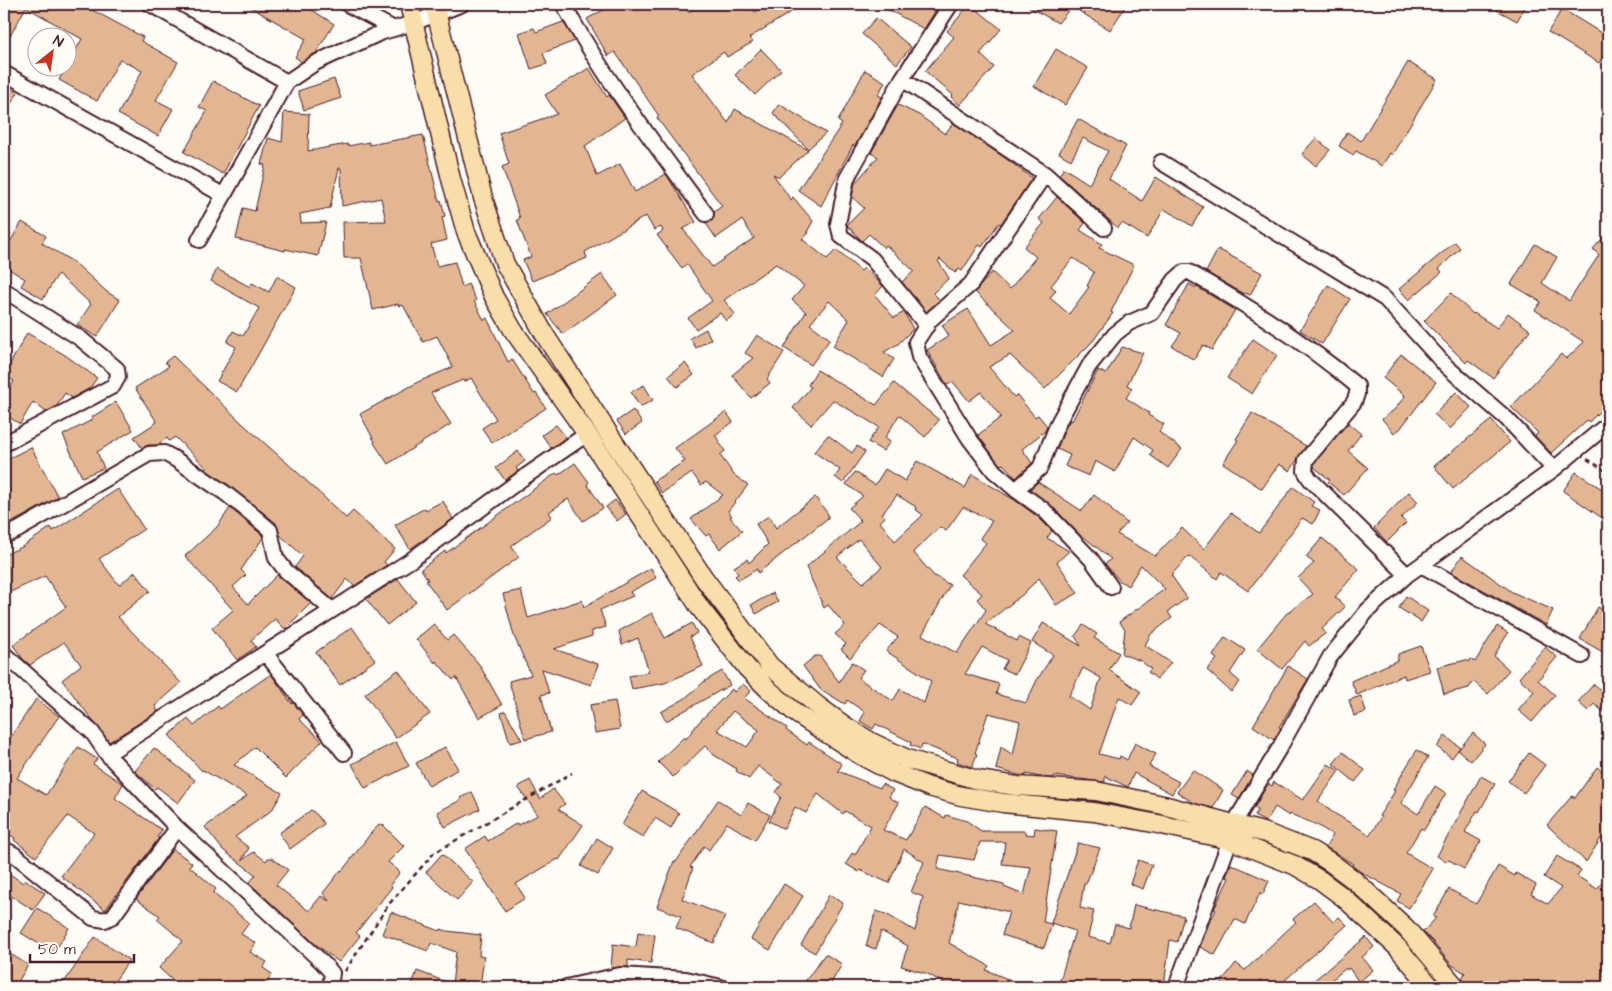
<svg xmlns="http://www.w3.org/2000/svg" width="1612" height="991" font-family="'Architects Daughter',sans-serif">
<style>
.building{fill:#e3b693;stroke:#4a1f2b;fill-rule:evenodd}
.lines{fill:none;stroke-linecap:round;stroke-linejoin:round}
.minor-casing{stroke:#4a1f2b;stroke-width:18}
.major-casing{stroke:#4a1f2b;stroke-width:21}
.path{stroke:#4a1f2b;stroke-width:2.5;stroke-dasharray:5 4;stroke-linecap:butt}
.minor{stroke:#fdfcf7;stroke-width:14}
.major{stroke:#f8deab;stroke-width:18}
</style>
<rect width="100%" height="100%" fill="#fdfcf7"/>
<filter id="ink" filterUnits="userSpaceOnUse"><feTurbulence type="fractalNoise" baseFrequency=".02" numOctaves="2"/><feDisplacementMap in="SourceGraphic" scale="10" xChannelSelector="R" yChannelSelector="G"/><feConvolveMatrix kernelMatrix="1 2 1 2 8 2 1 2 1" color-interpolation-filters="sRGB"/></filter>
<g filter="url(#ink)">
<path class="building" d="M4,4H81L143,37L141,41L178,62L156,100L173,109L158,136L118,114L142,71L120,59L97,101L59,80L82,39L26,7L4,47Z
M245,4H306L313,8L312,10L334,24L316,53L302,62L295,57L306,39Z
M614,4H683L688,12L702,4H720L722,9L730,4H749L755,12L769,4H804L749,38L753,42L727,57L724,52L692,74L728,123L735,109L808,150L779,177L773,174L791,200L793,197L813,221L807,232L809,233L802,239L827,259L836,250L861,271L864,268L883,286L875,295L894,318L904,312L913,329L898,344L884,352L894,359L883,377L833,346L849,320L829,301L810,324L830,339L811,365L784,348L806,312L792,300L804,286L776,264L724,300L735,314L726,321L720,313L696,329L688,318L712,301L687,264L682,268L657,235L663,231L661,227L654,230L646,216L585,252L587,258L532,281L523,260L531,257L517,220L520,218L502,167L509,164L499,133L557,114L545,95L589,68L607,97L609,95L625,118L585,146L597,176L620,164L635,192L666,174L696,222L683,229L712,267L754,238L742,220L716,238L705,222L712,221L714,217V212L722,206L657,118L659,116L615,52L608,56L587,19Z
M878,4H925L936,10L924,29Z
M970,4L1001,29L980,54L994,67L960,105L951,97L953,95L925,71L954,37L947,31Z
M1024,4H1074L1058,23Z
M1083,4H1127L1110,30L1079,11Z
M1486,4H1527L1517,21Z
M1562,9L1608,37V48L1599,63L1548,32Z
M876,18L911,47L897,64L862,34Z
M563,22L575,41L543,53L547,64L531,69L519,33L534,28L536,32Z
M761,49L781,70L755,95L735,75Z
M1056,49L1088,68L1065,105L1034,86Z
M1408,62L1437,79L1392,155L1390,153L1382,166L1356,151L1353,155L1339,146L1347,132L1361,141Z
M865,70L885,82L878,95L882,97L855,146L853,145L821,206L798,190L842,124L838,121Z
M334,79L341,98L304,110L298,91Z
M213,81L259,106L223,174L184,152L207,111L199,107Z
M4,83L18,93L4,114Z
M779,104L826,133L808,149L773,113Z
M898,105L919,115L945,134L953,123L1005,158L1032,178L1001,224L999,223L982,247L979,245L962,271L959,269L955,273L940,259L938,261L949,278L933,293L940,300L926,312L902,282L914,271L886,245L884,248L869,234L862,241L847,225L864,208L852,197L855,183L878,157L871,153Z
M284,112L309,114L308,151L347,144L348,146L369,142V145L423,135L439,201L441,200L445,216L442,217L447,240L431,244L437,266L455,262L462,287L468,284L476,300L474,301L484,320L487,318L508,362L512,359L534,394L536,393L546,408L492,443L482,428L496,419L471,378L464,382L463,380L431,393L451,424L388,464L374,443L375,442L360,414L420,381L453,367L437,336L423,342L403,305L399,306L398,304L373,310L361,258H344L343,222L386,221L381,198L342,206L341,168H339L330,208L300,214L301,223L326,222L318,256L285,249V251L236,239L243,208L255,211L265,165L261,164L268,138L282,142Z
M1078,119L1126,146L1109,179L1142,201L1156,177L1203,207L1192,226L1164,209L1147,238L1122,223L1118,228L1059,175L1064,168L1089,184L1108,151L1083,138L1071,160L1059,153Z
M1316,138L1330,150L1316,166L1302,154Z
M1057,197L1085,223L1080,230L1102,244L1099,248L1134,265L1111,312L1113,313L1093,341L1045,389L1010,355L989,367L1014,397L1017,395L1035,417L1038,415L1047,426L1045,431L1022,449L1032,463L1016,478L1003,464L1000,465L978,435L1001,417L981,392L969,401L953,382L947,385L927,350L949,336L942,325L968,309L991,345L1015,330L975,292L992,272L1010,289L1036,257L1024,247L1044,223L1039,219ZM1073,258L1094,272L1087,286L1089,287L1069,314L1050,298L1056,290L1051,286Z
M22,222L46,236L42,243L75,263L107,292L120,300L97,337L77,325L91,304L58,274L43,299L21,286L25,279L4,266V252Z
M1608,232V403L1589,422L1587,420L1551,453L1535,436L1538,433L1511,407L1561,354L1566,359L1584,342L1535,310L1541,302L1511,284L1535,244L1557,257L1542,283L1569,301L1599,255L1593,249Z
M1455,242L1460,248L1439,269L1442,272L1409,300L1399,289Z
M1218,249L1262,273L1250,295L1245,293L1244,294L1206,272Z
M217,269L250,287L252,283L269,292L277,276L296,287L237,392L217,381L236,347L227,342L233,331L243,336L259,308L211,281Z
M602,274L617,295L563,334L547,314Z
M1189,284L1196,288L1197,287L1235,310L1212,350L1203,345L1194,360L1172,346L1181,333L1166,325Z
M1328,285L1350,299L1322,344L1300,330Z
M1451,293L1473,314L1474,313L1497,328L1508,313L1530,330L1493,378L1468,360L1466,363L1424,321Z
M706,329L711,339L696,348L690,338Z
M27,333L65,355L97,378L90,388L72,398L65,393L56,407L46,412L33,402L20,424L4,414V398L14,381L4,375Z
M757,335L784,352L767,379L770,383L751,398L732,375L753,358L745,353Z
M1253,339L1277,355L1252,394L1227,378Z
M1122,347L1143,353L1127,385L1132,388L1126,398L1149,413L1148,415L1164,424L1159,432L1182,449L1168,468L1150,455L1153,450L1134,437L1115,472L1095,461L1089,476L1065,466L1070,455L1057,449L1066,427L1070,420L1072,421L1098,370L1106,374Z
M1401,354L1436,382L1400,429L1394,433L1382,419L1394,410L1405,396L1383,378Z
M173,356L243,424L296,471L346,518L353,511L395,549L384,562L387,565L354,586L347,579L332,599L295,567L303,556L280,535L276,523L230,486L206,470L207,468L175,437L169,441L167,438L157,445H148L142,448L134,437L157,422L135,388L169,366L165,362Z
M685,363L694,375L677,387L668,376Z
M817,370L876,405L894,383L939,420L925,437L899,415L885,438L890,442L883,451L868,442L879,427L833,400L811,425L793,408L811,387L808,385Z
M644,385L653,400L640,407L631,392Z
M1456,392L1471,407L1450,429L1434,414Z
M116,402L133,430L97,452L104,468L82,477L63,435L92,420V417Z
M633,410L642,423L626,434L617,421Z
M726,412L733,422L715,435L725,451L720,455L734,475L748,485L728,511L732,516L730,517L742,531L720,549L709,534L706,536L691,519L723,495L706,482L701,485L692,473L662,493L654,481L685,461L675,448Z
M1252,413L1306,446L1290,471L1279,464L1262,489L1223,463L1238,440L1236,439Z
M1491,420L1510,442L1453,489L1434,466Z
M1348,423L1361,434L1348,451L1368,468L1344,495L1328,482L1330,480L1314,467V463Z
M556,425L566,437L551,448L542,435Z
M828,435L852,453L857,446L865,452L843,483L835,477L840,470L814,452Z
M31,447L58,497L4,527V461Z
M518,451L525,461L516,468L518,471L505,480L496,468Z
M917,461L965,488L972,474L1016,501L1038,517L1052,531L1047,538L1069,551L1057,562L1078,593L1056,605L1039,578L1022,595L985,624L1017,641L1019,637L1031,643L1015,674L1002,669L1007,660L982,647L965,674L999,684L996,694L1026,703L1037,680L1053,655L1032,642L1043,623L1081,646L1075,636L1083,625L1097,634L1094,638L1119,653L1109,670L1141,692L1132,705L1119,697L1099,754L1119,759L1120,756L1127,760L1135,743L1146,749L1156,754L1149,766L1179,782L1172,794L1134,773L1128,787L1105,776V782L1054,776V778L1040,777L1026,774V776L1018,775L996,769L1001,747L1013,755L1020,721L988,713L975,753L977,754L972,767L957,762L958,758L922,744L921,749L910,745L911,742L876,724L873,729L860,721L865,712L847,700L845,704L820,689L803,666L815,656H820L839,682L852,662L864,670L858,678L893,701L900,689L924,703L931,681L886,651L898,637L880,625L850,658L841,649L846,644L835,634L845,625L828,605L824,608L806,567L861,521L849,508L863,496L846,484L855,472L875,485L885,469L905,481ZM897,495L916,507L915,509L923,515L895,541L880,522L885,517L882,514ZM963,507L992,521L980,538L986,543L960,575L982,594L977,599L986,610L957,653L922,635L950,585L933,575L913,552L940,527L946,531ZM859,539L882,567L863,583L837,557ZM1083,668L1101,678L1090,710L1069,696Z
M575,463L589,482L587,484L603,508L583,521L568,499L549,512L552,517L511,546L519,557L447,610L426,581L428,580L421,569L445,551L446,553L556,473L558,475Z
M1576,472L1608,493V522L1563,491Z
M1038,482L1082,511L1094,495L1112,509L1111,510L1127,523L1117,534L1155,556L1182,528L1204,549L1231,513L1259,533L1293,487L1314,502L1311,506L1320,510L1313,524L1302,518L1248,591L1221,572L1217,579L1189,556L1171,575L1187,598L1168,612L1172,618L1151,634L1145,645L1171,663L1157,679L1148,672L1151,669L1141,661L1122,654L1125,629L1119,622L1165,589L1141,565L1128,586L1120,581L1105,564L1111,559L1084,537L1083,538L1050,504L1030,489Z
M118,489L144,529L99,559L119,585L135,572L150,591L118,617L181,683L155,706L158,711L109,742L62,680L81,665L64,642L30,665L23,659L13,645L66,607L45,576L4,595V555L22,547L51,527L53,531Z
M1409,492L1418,502L1401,518L1406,523L1387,542L1374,528Z
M815,497L828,514V518L758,573L757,569L739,580L735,576L738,574L734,567L747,559L749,563L768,544L756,524L769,516L776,528Z
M615,500L626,514L617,521L606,507Z
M443,501L453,519L410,549L395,525L425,508L426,510Z
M230,508L262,535L263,538L241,570L246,575L233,587L248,604L277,575L311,603L285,629L275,619L251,640L256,647L237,660L212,628L233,610L185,556L217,527Z
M1322,538L1359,569L1335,597L1345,607L1322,629L1326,633L1309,646L1305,641L1282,669L1257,649L1286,614L1313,594L1298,578L1314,563L1306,557Z
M1462,556L1512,592L1553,610L1546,625L1451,572Z
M651,568L656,578L630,592L633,596L600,610L606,627L592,631V636L554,649L598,664L591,685L542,669L549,693L541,695L551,732L525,739L509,681L531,675L514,636L503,594L521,590L528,618L582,600L584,607Z
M398,579L416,602L387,625L366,599Z
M773,593L778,602L756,614L751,605Z
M1406,596L1428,611L1421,622L1399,608Z
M1598,607L1608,613V655L1580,639Z
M652,613L665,638L692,623L697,633L690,637L703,666L665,683L632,689L629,676L649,672L638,638L622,645L619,631Z
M434,624L447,640L453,635L479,664L502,705L479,718L456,677L453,680L436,661L435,663L416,639Z
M1497,626L1508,633L1494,656L1509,670L1488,694L1473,681L1469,688L1444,694L1437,667L1466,660L1469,662L1471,659L1475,662Z
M352,627L375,660L340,685L316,652Z
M1225,637L1245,650L1230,673L1240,682L1231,692L1207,670L1217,659L1213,656Z
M1421,646L1430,671L1405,679L1404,675L1357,695L1351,681L1398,660V654Z
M1545,647L1557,657L1538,680L1555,695L1532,722L1518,710L1534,691L1519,678Z
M1288,666L1308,679L1279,727L1281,728L1274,740L1253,726Z
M398,670L430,714L396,738L365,694Z
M722,671L730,685L666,721L661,712L684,699L705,681Z
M271,674L292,704L293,702L303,715L299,719L322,741L286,778L255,747L234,765L282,793L272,810L235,837L249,848L242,860L254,852L266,861L268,858H272L288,870L276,885L309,911L321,896L329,901L323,893L341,870L342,871L371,833L381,823L404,846L388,862L400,872L390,885L392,887L356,933L360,936L339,962L314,943L249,883L256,875L223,850L205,827L247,796L203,770L202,771L169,735L188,719L194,726L218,706L220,709Z
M743,684L751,691L744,698L787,728L786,730L807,745L809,742L842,764L838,771L880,788L882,784L893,790L889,797L899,803L883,830L906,840L925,807L945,818L946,815L967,821L981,831H1025V834L1034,835L1035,828L1057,831L1043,922L1052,924L1044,948L1002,935L1009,912L959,900L949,943L989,966L986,970L1027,987H950L928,974L901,966L908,946L881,931L876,949L866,946L876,911L886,914L915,931L923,897L911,892L924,862L904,849L889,883L860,870L859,872L846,864L852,853L855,855L871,826L845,811L843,814L818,794L806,813L795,807L784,829L769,821L781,797L776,792L782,784L758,766L749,779L736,771L737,769L714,755L705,746L673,777L658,762L684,737L686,739L699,722L732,689L734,692ZM733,711L759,730L747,747L717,730ZM980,842H1005L1002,864L1031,867L1024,895L1004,887V884L937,869L940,855L974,860Z
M1594,684L1608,697V715L1594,704L1588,711L1578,702Z
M1361,696L1366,712L1354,716L1349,700Z
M36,699L59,716L17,778L46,795L78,747L97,759L93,764L123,784L115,798L162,830L157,837L159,838L105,910L61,876L94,833L68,816L36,857L14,840L15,838L4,831V747Z
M615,701L620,729L595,733L590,705Z
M505,711L522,740L510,743L501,713Z
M1473,733L1485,744L1471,761L1458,750Z
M1445,736L1460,747L1452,758L1437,747Z
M396,742L409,766L365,788L352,764Z
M445,747L458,769L429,786L416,763Z
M154,748L195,780L178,803L157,787L155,789L135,771Z
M1417,750L1428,757L1401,803L1418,814L1435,786L1446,793L1424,830L1421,828L1406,853L1433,869L1409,908L1397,901L1401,894L1359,871L1352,866L1353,864L1326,847L1333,835L1317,825L1290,814L1289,816L1275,807L1266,822L1254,816L1258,810L1254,808L1268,784L1272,786L1274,782L1303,800L1328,764L1339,771L1318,801L1330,809L1329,810L1370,835L1381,817L1379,816L1395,791L1393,790L1405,769Z
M1343,752L1365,770L1355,782L1333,764Z
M1529,753L1545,765L1524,793L1508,781Z
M1597,767L1608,776V842L1601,838L1586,862L1547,825L1572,796L1575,798Z
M1193,770L1223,790L1213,808L1194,803L1177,792Z
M1247,771L1253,775L1239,799L1232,795Z
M1481,776L1495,784L1479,812L1477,811L1465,832L1481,841L1464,869L1449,860L1447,862L1437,856Z
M530,780L540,799L553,789L565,804L558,809L583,825L559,860L558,859L516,884L525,898L505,911L465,849L485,836L488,841L517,823L518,825L538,815L518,787Z
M642,791L679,813L671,828L655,818L643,837L622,825Z
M472,792L480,809L445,827L437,812L461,800L460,798Z
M718,800L741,815L748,803L770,815L755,840L727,823L709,850L704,846L690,867L693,868L682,899L725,916L714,943L676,928L681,916L657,907L674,861L676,862Z
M311,810L316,814L324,824L290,849L279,833Z
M597,838L613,848L598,875L581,866Z
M1078,843L1100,848L1086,884H1084L1080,908L1094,911L1088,937L1110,943L1115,924L1129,928L1134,905L1184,916L1177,942L1170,940L1164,987H1058L1075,931L1051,923Z
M173,849L192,863L189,866L216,889L213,893L249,923L241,934L256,943L250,952L267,962L263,968L272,974L264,987H180L159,968L183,941L157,919L160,916L136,899Z
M442,854L473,882L457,900L426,872Z
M1557,856L1581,870L1577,876L1597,889L1608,874V966L1602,974L1608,979V987H1475L1465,982L1462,978L1465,973L1452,965L1434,944V943L1423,932L1436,918L1433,917L1449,889L1476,904L1498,866L1515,876L1516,873L1536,885L1531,894L1548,904L1561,888L1544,877Z
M1138,860L1152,865L1143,889L1130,884Z
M1231,864L1269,881L1263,894L1260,893L1245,924L1235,919L1215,955L1200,947L1209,923L1216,910L1214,909L1229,878L1226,877Z
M4,870L23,883L25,880L45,893L33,910L4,891Z
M784,884L803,896L770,950L751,939Z
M829,895L843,903L815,953L801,945Z
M1314,901L1333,922L1339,917L1347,925L1284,981L1290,987H1227L1221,982L1236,963L1245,970L1296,922L1293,919Z
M37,908L69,928L54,953L21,933Z
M391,912L440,931L441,929L447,931L481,935L479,956L484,957L480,987H411L417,971L452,984L456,952L431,943L428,951L382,934Z
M638,932L655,935L651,963L628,960V967L611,968L613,944L636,947Z
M95,937L129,960L111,987H61Z
M1366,937L1374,947L1362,957L1373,970L1359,982L1349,968L1347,970L1346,968L1323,987H1306Z
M4,950L28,965L15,987H4Z
M825,954L842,964L829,987H801Z"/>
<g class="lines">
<g class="minor-casing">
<path id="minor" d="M150,4L287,82
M347,4L394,29
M563,4C604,78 656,146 706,214
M4,73L223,195
M902,79L1045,174L1104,228
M1161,162L1385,299L1447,367L1507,419L1554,469
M1045,174L971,284L930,320L916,342L919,357L969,438L994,471L1016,490L1044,510L1091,559L1111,587
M199,240L287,82L315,63L380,33L413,23L462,4
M4,290L81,339L117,369L118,377L113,386L4,444
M927,326L872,259L841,236L838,224L847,178L902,79L951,4
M1016,490L1040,468L1058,423L1089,366L1115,334L1129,323L1152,313L1175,280L1184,272H1189C1247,305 1306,343 1357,386V394L1354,402L1306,460L1305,471L1310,479L1407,575
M4,536L18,530L149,454L164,453L175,459L225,493L248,511L270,530L276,558L286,571L332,610
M1421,565L1582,656
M4,654L92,732L107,754L177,828L322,962L332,973L330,987
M266,654L344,753
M107,754L411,560L523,478L587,434
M1233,825L1280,747L1330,657L1368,610L1407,575L1554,469L1608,424
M4,849L15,855L93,918L105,920L113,916L177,828
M566,987L620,975L686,979L721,987
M1176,987L1230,840"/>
</g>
<g class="major-casing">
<path id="major" d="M409,4L451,179L466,232L494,297L513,330L587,434L700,608L747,668L770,691L797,714L860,755L894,773L929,787L961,796L1003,803L1094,812L1158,824L1230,840L1294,865L1320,880L1343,897L1397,947L1431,987
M434,4L483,198L505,264L546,337L616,445L704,578L770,666L818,706L845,726L873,743L907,759L978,780L1017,786L1096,791L1163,805L1266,833L1312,851L1330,862L1354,880L1406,928L1456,987"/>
</g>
<path class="path" d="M1587,459L1608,472
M345,971L389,904L434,853L572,773"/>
<use href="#minor" class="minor"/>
<use href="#major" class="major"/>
</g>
</g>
<rect width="1612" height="991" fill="none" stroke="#fdfcf7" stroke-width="20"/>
<rect x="10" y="10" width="1592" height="971" fill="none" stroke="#4a1f2b" stroke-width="2" filter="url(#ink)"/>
<g transform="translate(52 52) rotate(30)"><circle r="24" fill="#fdfcf7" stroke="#b5a4a5"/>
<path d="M0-4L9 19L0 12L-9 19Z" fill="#c8321e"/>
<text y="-8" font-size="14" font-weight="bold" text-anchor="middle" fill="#4a1f2b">N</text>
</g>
<path d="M30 954v8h104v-8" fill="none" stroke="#4a1f2b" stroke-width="2.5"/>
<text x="38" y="954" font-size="15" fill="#4a1f2b" stroke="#fdfcf7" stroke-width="4" paint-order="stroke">50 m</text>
</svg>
